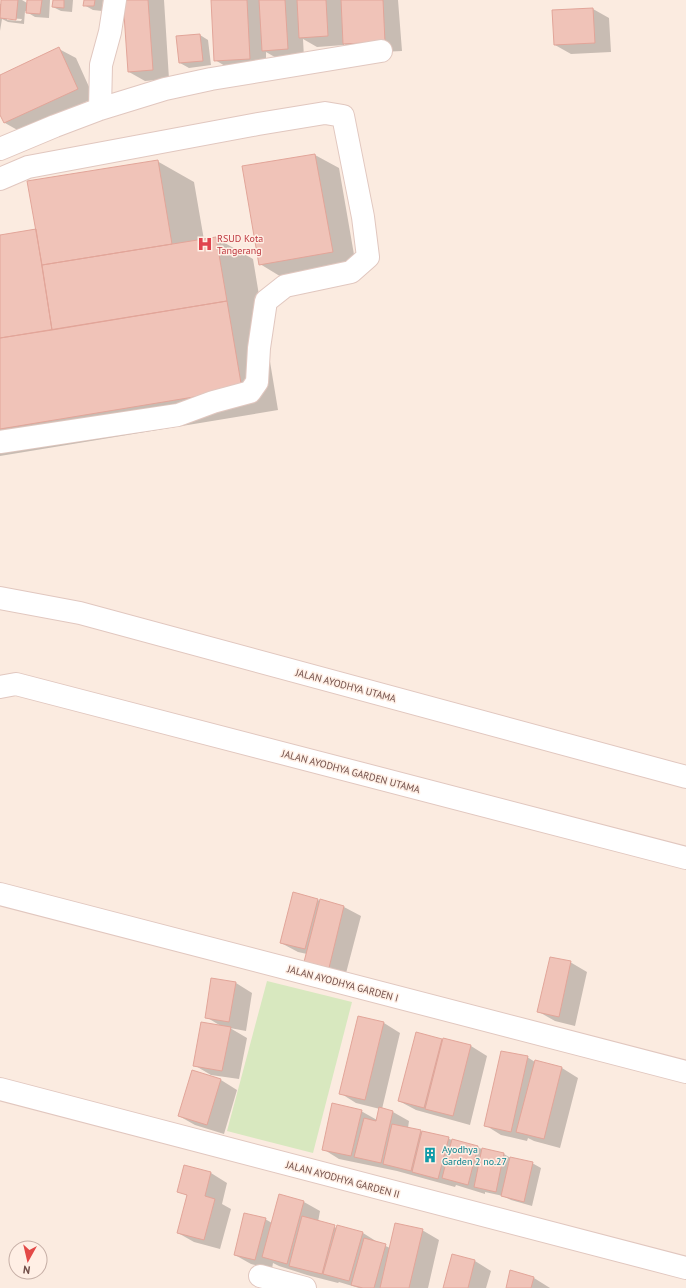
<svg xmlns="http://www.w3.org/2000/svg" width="686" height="1288" font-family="'PT Sans',sans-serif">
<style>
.green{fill:#d8e8bf}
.shadow{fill:#0003;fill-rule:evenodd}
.building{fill:#f0c3b8;stroke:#e2a599}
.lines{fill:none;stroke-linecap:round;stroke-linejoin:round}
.minor-casing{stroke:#e1c7bf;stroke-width:24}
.minor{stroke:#fff;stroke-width:22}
.labels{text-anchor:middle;stroke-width:3;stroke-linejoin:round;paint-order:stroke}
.health-label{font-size:10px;fill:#be3a42;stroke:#ffefe5;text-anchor:start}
.street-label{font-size:10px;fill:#714e48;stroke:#ffefe5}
.culture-label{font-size:10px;fill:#0d838f;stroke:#ffefe5;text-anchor:start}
</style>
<rect width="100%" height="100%" fill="#fbebe0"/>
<path class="green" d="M267,981L352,1002L313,1153L227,1131Z"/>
<path class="shadow" d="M2,0H22L27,3L28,0H50L49,18L35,17L25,11L24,24L8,22L2,19L0,31V4H1ZM7,18L22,19L21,21L7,20Z
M54,0H73L72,12L61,11L53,7Z
M85,0H103L102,11L93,10L84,5Z
M124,0H164L169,79L145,81L129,72Z
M212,0H398L402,51L361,53L344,44V45L317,47L303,39L304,58L280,60L266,52V68L232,70L215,60Z
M593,9L609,18L611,52L571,54L555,45Z
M200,35L208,40L211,65L189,68L180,63Z
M59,49L76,58L94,98L21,132L5,123L0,113V76Z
M315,155L339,168L356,266L283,278L260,264L243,167Z
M157,161L194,182L204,240L216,238L253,259L278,410L0,456V236L37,229Z
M294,894L344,907L361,916L345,977L322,971L307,954L298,952L281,943Z
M570,962L587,972L575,1026L555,1021L539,1012Z
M212,979L236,983L252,993L246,1031L230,1028L247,1038L239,1079L211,1075L194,1065L221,1026L206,1017Z
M359,1017L384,1023L400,1033L382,1109L393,1112L409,1121L408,1128L448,1138L453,1141L478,1147L483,1150L504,1154L512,1159L532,1163L541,1168L532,1206L511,1200L503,1196L485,1192V1194L456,1185L455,1187L397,1171L339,1159L323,1149L361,1111L377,1120L380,1109L356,1103L340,1093Z
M441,1040L471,1046L487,1056L470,1125L416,1110L399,1101Z
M527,1057L535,1062L562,1068L578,1078L560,1148L534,1141L528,1138L527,1141L501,1135L485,1125Z
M193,1072L221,1080L237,1090L224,1134L195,1125L179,1116Z
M185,1166L211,1173L227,1183L222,1204L231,1209L220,1249L194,1242L178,1233L188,1196L179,1191Z
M279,1196L304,1202L320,1211L318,1222L337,1228L338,1226L363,1233L379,1243L390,1248L422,1230L439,1240L428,1288H359L339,1282L338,1283L307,1275L279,1266L273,1263L272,1269L251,1264L235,1255L265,1219L272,1223Z
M475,1261L491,1271L486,1288H444Z
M534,1278L550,1288H507Z"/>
<path class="building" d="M1,0H18L16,20L0,18Z
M27,0H42L40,14L26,13Z
M53,0H64V8L52,7Z
M84,0H95L94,6H83Z
M123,0H148L153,70L128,72Z
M211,0H247L250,59L214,61Z
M259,0H285L288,49L262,51Z
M297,0H326L328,36L299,38Z
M341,0H383L385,42L343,44Z
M593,8L595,43L554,45L552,10Z
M200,34L203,61L179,63L176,36Z
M59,47L78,89L4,123L0,115V75Z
M315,154L333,252L259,265L242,166Z
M158,160L172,244L42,265L27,181Z
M36,229L52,330L0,338V235Z
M216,237L227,301L52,330L42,265Z
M227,301L242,389L0,429V338Z
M293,892L318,899L305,949L280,943Z
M320,899L344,906L329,968L304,962Z
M550,957L571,961L559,1017L537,1012Z
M211,978L236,982L229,1022L205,1018Z
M358,1016L384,1022L365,1100L339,1094Z
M201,1022L231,1027L222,1071L193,1066Z
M416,1032L442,1039L424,1108L398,1101Z
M443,1038L471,1045L453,1116L425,1109Z
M501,1051L528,1056L511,1132L484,1126Z
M535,1060L562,1067L544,1139L516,1132Z
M192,1070L221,1079L207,1125L178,1116Z
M332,1103L362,1110L351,1156L322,1150Z
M379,1107L393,1111L381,1163L354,1157L364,1118L376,1121Z
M392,1124L421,1130L411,1171L383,1164Z
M422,1131L449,1137L438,1179L412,1172Z
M452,1139L478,1146L468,1185L442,1178Z
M482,1148L504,1153L496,1192L474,1187Z
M510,1157L533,1162L524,1202L501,1196Z
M184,1165L211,1172L205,1196L215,1199L204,1240L177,1233L187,1195L177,1192Z
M279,1194L304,1201L287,1264L262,1257Z
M244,1213L266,1218L255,1260L234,1255Z
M302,1216L335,1225L322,1274L289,1266Z
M395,1223L423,1229L409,1288H380Z
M337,1225L363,1232L349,1281L323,1274Z
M364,1238L386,1244L374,1288H363L351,1285Z
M452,1254L475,1260L468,1288H443Z
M510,1270L534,1277L531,1288H506Z"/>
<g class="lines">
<g class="minor-casing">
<path id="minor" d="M115,0L110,32L101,65L100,109L165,89L211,79L381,51
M0,149L55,126L100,109
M0,179L28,167L258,124L325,113L343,116L363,217L368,257L351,272L285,286L266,301L259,348L257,382L250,392L213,402L178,415L0,442
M0,598L80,613L686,777
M0,687L16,684L686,858
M0,894L686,1072
M0,1089L686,1268
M260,1276L305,1288"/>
</g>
<use href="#minor" class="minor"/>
</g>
<defs>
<g id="hospital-bare" transform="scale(1.2)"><path d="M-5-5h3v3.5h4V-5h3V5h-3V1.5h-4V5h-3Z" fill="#e0444e" stroke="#ffefe5" stroke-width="2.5" paint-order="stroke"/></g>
<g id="building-bare" transform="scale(1.2)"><path d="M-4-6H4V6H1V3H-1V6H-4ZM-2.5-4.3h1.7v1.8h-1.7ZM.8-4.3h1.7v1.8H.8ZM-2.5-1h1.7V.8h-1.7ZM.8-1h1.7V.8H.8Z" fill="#0f9aa8" stroke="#ffefe5" stroke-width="2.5" paint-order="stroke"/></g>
</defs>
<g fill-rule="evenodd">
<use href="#hospital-bare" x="205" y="244"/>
<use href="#building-bare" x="430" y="1155"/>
</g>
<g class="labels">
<g class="health-label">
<text x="217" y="242">RSUD Kota<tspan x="217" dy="12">Tangerang</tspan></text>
</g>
<g class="street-label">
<text transform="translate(346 685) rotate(15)" y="4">JALAN AYODHYA UTAMA</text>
<text transform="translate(351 771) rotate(15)" y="4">JALAN AYODHYA GARDEN UTAMA</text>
<text transform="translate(343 983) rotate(15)" y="4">JALAN AYODHYA GARDEN I</text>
<text transform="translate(343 1179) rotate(15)" y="4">JALAN AYODHYA GARDEN II</text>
</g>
<g class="culture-label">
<text x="442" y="1153">Ayodhya<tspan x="442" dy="12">Garden 2 no.27</tspan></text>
</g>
</g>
<g transform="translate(28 1260) rotate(188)"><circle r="19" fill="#ffefe5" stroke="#c6afa6"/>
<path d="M0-3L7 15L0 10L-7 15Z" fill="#e34947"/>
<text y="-6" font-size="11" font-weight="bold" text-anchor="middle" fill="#714e48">N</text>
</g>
</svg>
